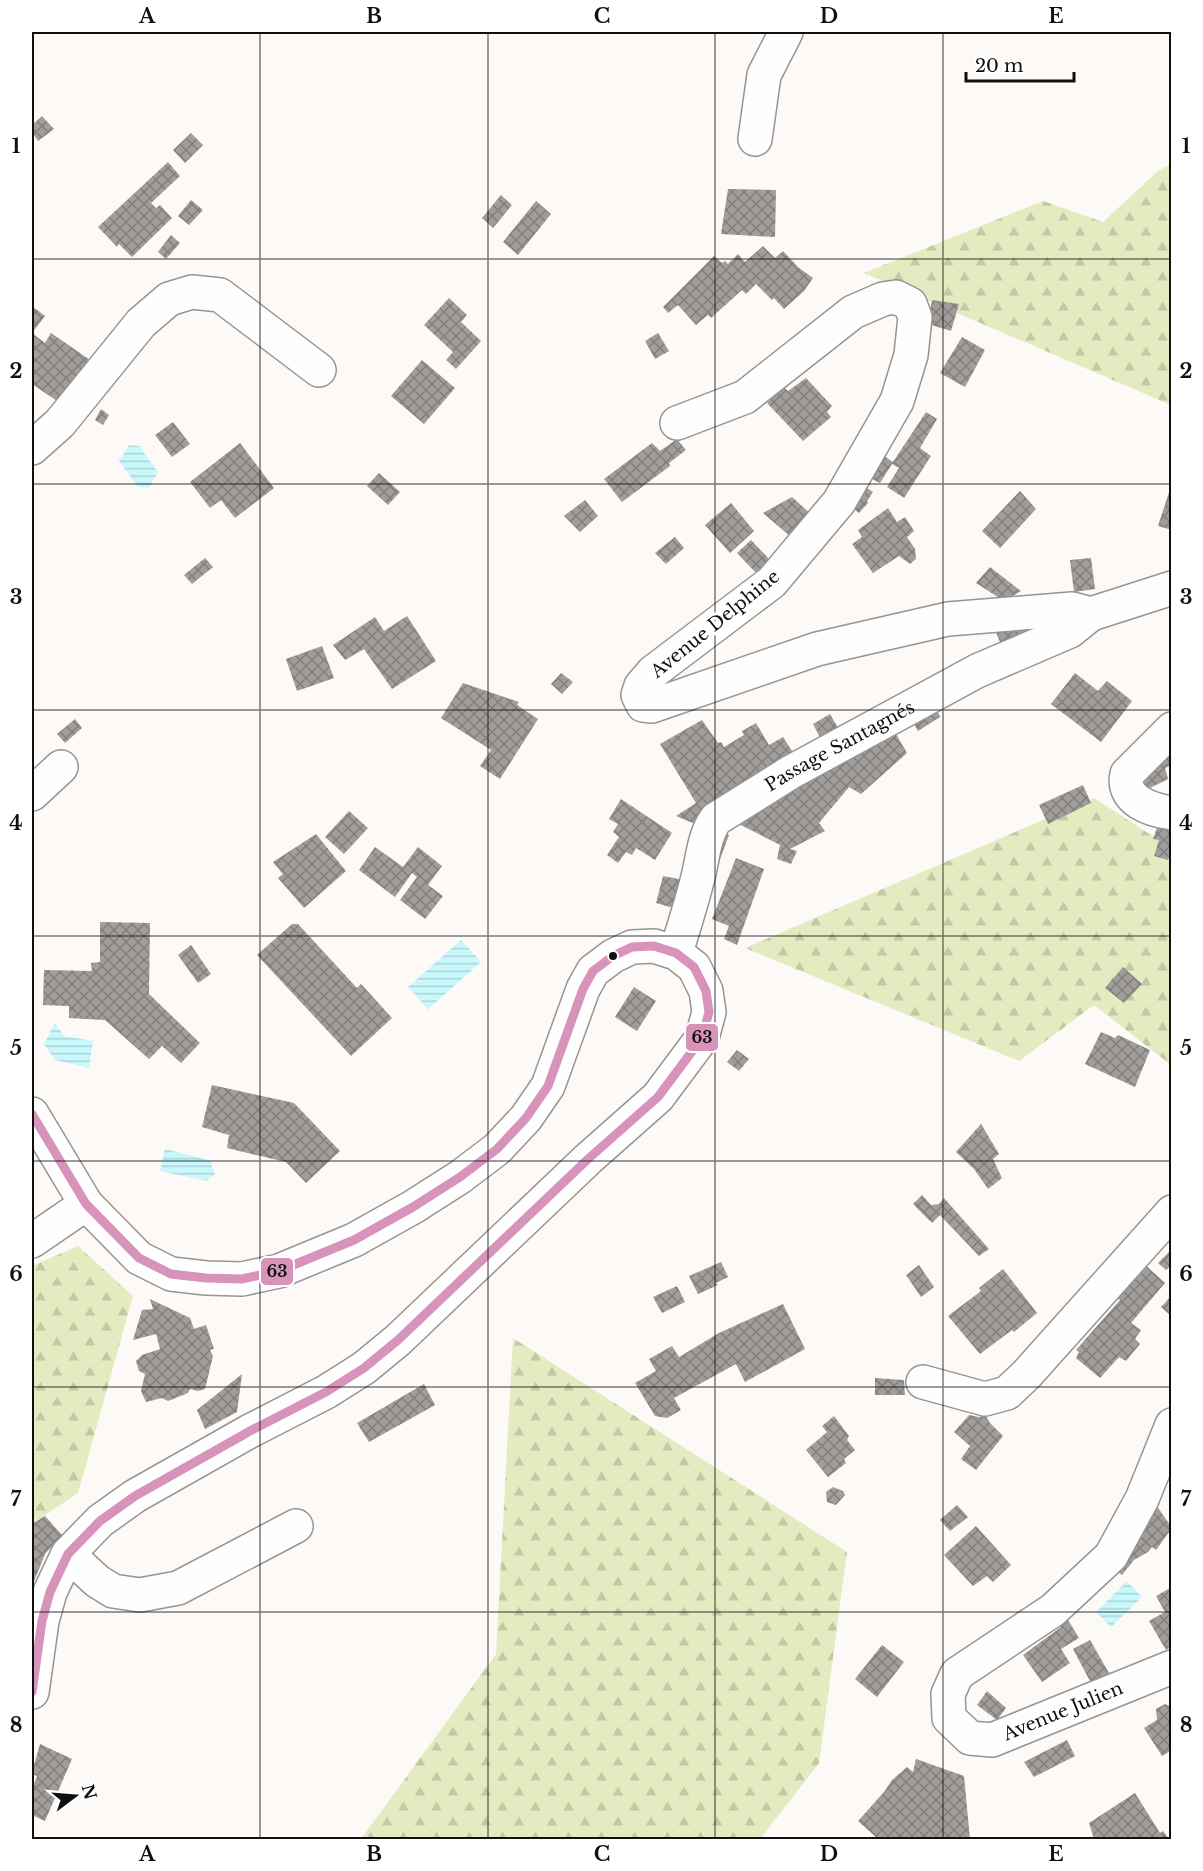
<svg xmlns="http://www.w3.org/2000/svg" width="1203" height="1871" font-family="'Libre Baskerville',serif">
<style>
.forest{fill:url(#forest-firs)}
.water{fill:url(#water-rules)}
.building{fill:url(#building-cross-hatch)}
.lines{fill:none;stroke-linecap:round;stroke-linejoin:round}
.minor-casing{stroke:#969594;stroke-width:36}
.minor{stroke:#fffefe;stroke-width:33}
.bus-1-casing{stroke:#fff;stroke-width:14}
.bus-1{stroke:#d793ba;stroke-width:9}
.grid{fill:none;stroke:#101010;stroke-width:1.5;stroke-opacity:0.55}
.bus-dot{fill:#101010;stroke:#fff;stroke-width:2}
.labels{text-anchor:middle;stroke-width:6;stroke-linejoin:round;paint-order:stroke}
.street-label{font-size:18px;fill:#101010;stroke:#fff}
.line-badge{stroke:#fff;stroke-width:2}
.pale-badge-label{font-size:16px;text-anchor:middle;font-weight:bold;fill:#111}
.neatline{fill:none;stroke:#101010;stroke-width:2}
.grid-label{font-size:20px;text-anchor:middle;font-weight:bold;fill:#101010}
</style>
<defs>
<pattern id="forest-firs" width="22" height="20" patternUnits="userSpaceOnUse" patternTransform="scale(1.5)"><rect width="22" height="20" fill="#e3ecc1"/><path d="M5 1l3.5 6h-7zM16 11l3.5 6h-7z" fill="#c2c9a5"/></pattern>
<pattern id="water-rules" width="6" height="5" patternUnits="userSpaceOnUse" patternTransform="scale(1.5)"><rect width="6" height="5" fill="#c8f8fb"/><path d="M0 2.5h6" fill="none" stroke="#abd4d6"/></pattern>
<pattern id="building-cross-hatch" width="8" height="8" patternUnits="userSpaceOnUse" patternTransform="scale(1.5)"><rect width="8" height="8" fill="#a09d9b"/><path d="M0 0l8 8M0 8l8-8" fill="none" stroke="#817f7d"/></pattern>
</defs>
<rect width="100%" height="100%" fill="#fcf9f7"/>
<path class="forest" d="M1171,164V405L864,273L1043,201L1103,222L1158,171Z
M1094,798L1171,848V1065L1094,1005L1019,1061L745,948Z
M78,1246L133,1296L78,1493L32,1524V1266Z
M513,1338L847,1552L819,1763L760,1839H361L496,1654Z"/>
<path class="water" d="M129,445L139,446L158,472L149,488L138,487L119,461Z
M461,940L481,962L428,1009L408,987Z
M55,1023L64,1036L93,1041L89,1068L55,1060L44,1044Z
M165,1149L212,1161L211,1164L215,1174L207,1181L160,1171Z
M1127,1581L1142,1597L1111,1627L1096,1612Z"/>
<path class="building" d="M42,116L54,129L38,141L32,132V125Z
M191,133L203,145L185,163L173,150Z
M168,162L180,176L151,203L156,208L160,205L172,218L132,257L119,244L117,247L98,227Z
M728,189L776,190L775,237L721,234Z
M501,195L512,205L493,228L482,218Z
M191,200L203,210L189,225L178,216Z
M536,201L551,214L518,255L503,242Z
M171,235L180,243L166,259L158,252Z
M763,246L775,258L783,251L799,268L813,278L804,291L784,309L774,298L772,300L756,284L746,294L742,290L711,318L708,315L696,325L678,305L668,313L663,307L714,256L722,263L725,261L728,264L738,254L745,262Z
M449,298L467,315L461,322L481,341L456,369L446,360L453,352L424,325Z
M932,300L959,304L951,331L928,324Z
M32,306L45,316L32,333L45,343L51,333L96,364L57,401L32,384Z
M658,333L669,351L655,359L645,341Z
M962,337L985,350L965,387L940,373Z
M422,360L455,388L424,424L391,396Z
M806,378L832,406L827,412L831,417L803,441L767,403L783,387L788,391Z
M101,409L109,415L103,425L95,420Z
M926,412L937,419L920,448L931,456L904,498L887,487L899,468L892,464L880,483L868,477L877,451L893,462Z
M173,422L190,444L172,457L155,435Z
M677,439L686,450L669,463L670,466L622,502L604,479L652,443L660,451Z
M240,443L274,488L235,518L221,500L210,508L190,482Z
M379,473L400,492L388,505L367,486Z
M1171,486L1172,487V530L1158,526Z
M867,488L873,492L867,501L868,503L859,513L850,506L857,495H863Z
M1020,491L1036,509L1000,548L982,531Z
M792,497L812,515L791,537L763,513Z
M585,500L598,516L580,532L564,516Z
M731,503L754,531L730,553L705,525Z
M888,508L897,522L905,517L914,531L907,537L915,549L916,559L910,564L899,556L873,573L852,544L862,537L858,530Z
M675,537L684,548L666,564L655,553Z
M751,540L771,561L757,574L737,553Z
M205,558L213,567L192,584L184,575Z
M1091,558L1095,589L1074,592L1070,560Z
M990,567L1021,591L1004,601L976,583Z
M407,616L436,661L392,689L364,649L345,660L333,645L375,617L384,631Z
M993,625H1046L1002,647Z
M322,646L334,678L297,691L286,659Z
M561,673L573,682L562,694L551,684Z
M1075,673L1098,691L1107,681L1132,701L1101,742L1051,704Z
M463,683L519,702L517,705L538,719L500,779L480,766L491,750L441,718Z
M935,705L940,717L918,731L911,719Z
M830,714L841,733L823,743L813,724Z
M75,719L82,728L65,743L57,734Z
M702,720L718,743L721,742L724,747L744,735L742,731L756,723L769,745L783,737L796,757L695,824L676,816L696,803L660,744Z
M893,729L907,753L861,794L849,787L819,823L825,831L790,849L797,851L791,864L777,859L780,845L729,819Z
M1172,741V765L1165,768L1168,779L1144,791L1137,783Z
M1083,785L1091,803L1048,824L1039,805Z
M621,799L672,833L655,860L636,848L632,855L626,852L618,863L607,855L619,837L613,832L618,824L609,819Z
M349,811L368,828L344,854L325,837Z
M1172,824V849L1168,860L1154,856L1159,840L1153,839L1158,825Z
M717,830L729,835L719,862L708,858Z
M316,834L346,871L304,908L278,878L283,874L273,862Z
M375,847L403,867L418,847L442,866L428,885L443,896L425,919L400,900L417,877L412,873L395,897L359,870Z
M736,858L764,869L737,945L724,939L729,926L712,919Z
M663,876L684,880L677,909L656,903Z
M100,922L150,923L149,994L200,1043L181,1063L162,1046L149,1059L105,1020L69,1018V1006L43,1005L44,970L92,971L91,963L100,962Z
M292,924H298L357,988L361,984L392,1018L351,1056L257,955Z
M191,945L211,974L198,983L178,955Z
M1123,967L1142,984L1124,1003L1105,988Z
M634,987L656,1001L637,1031L615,1017Z
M1101,1032L1115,1038L1118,1035L1150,1050L1135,1087L1085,1064Z
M737,1050L749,1059L739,1071L727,1062Z
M212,1085L294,1103L340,1151L306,1183L286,1162L227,1148L229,1135L202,1127Z
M981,1124L999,1154L993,1159L1002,1178L988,1189L974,1169L956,1152Z
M922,1195L931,1205L939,1204L944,1198L989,1249L979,1256L940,1215L932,1223L913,1204Z
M1172,1249V1269L1169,1267L1166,1270L1158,1263Z
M1141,1261L1165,1283L1131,1323L1141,1330L1135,1339L1140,1344L1126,1361L1119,1357L1100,1378L1076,1358L1079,1352L1076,1350L1120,1300L1115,1294Z
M721,1262L728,1277L716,1283L718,1285L698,1294L689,1276Z
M919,1265L934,1287L921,1297L906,1275Z
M1003,1269L1037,1313L1014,1332L1012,1330L980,1354L948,1316L981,1291L979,1288Z
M677,1286L685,1302L662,1313L653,1297Z
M1172,1295V1317L1161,1307Z
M150,1299L190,1318L194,1329L206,1325L214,1349L210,1350L213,1356L205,1389L198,1391L190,1389L188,1393L168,1401L162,1398L146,1402L141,1391L145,1374L139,1371L136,1361L142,1355L160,1349L156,1334L133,1340L142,1310L153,1309Z
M783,1304L805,1349L745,1382L736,1364L674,1398L681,1410L667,1418L655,1416L635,1383L656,1371L649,1359L672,1346L679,1357L719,1333Z
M242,1374L237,1412L205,1429L197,1410Z
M875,1378L904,1380L905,1395H875Z
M424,1384L435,1405L369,1442L357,1423Z
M969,1415L979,1417L985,1415L990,1423L1003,1436L976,1470L961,1459L970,1446L954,1432Z
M834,1416L849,1436L847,1440L855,1450L844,1459L846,1463L828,1477L806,1450L827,1432L822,1426Z
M833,1487L843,1491L845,1495L836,1505L827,1502L826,1492Z
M1152,1499L1172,1528L1156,1550L1152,1547L1148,1552L1134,1560L1122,1575L1114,1569Z
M957,1505L968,1517L950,1531L940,1520Z
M45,1516L62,1535L45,1554L33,1584L32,1583V1524Z
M976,1526L1011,1565L993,1582L987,1576L973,1586L944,1555Z
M1172,1587V1646L1166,1650L1149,1621L1165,1612L1156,1596Z
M1065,1615L1079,1638L1061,1649L1070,1663L1042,1682L1023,1655L1061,1627L1056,1619Z
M1090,1640L1109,1673L1091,1683L1073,1649Z
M882,1645L904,1662L877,1697L855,1679Z
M987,1691L1006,1708L997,1720L977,1705Z
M1165,1704L1172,1707V1750L1162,1756L1144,1728L1157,1720L1156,1709Z
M1067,1740L1075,1756L1034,1777L1024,1762Z
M40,1744L72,1759L45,1821L32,1815V1789L37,1776L32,1774V1772Z
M916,1759L964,1776L970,1839H878L858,1821L884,1792L892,1780L907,1767L913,1772Z
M1135,1793L1160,1833L1163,1831L1169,1839H1094L1089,1823Z"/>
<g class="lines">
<g class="minor-casing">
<g id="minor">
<path d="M755,139L764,75L786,32"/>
<path d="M677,423L745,397L853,312L883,299L896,297L910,304L915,317L911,355L897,401L839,502L772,582L653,672L641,686L638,695L643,705L652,706L817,649L948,619L1072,609L1091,614L1172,588"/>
<path d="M32,448L60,423L141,323L169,299L192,292L220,295L319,370"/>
<path d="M1172,729L1127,774C1121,800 1150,810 1172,813"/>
<path d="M32,794L61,767"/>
<path id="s1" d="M676,953C683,929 691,905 697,881C703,860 703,837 716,819L791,772L977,671L1070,631L1091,614"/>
<path d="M32,1114L86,1204L139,1258L171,1274L206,1278L242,1279L279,1271L354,1240L413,1207L460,1177L497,1149L526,1118L548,1086L583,989L593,971L613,956L632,947L654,946L676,953L694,967L706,991L709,1012L702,1038L658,1097L588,1159L398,1340L364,1368L326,1392L250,1431L135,1496L100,1521L68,1554L50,1592L42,1621L32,1692"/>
<path d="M32,1241L86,1204"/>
<path d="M923,1382L985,1399L1007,1393L1027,1374L1172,1212"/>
<path id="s2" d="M1172,1425L1142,1499L1111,1556L1053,1610L957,1674L948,1694L949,1718L970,1738L992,1740L1172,1667"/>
<path d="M68,1554L97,1581L113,1591L140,1595L178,1588L296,1526"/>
</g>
</g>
<use href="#minor" class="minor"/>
<g class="bus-1-casing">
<path id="bus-1" d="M32,1114L86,1204L139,1258L171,1274L206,1278L242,1279L279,1271L354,1240L413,1207L460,1177L497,1149L526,1118L548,1086L583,989L593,971L613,956L632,947L654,946L676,953L694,967L706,991L709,1012L702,1038L658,1097L588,1159L398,1340L364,1368L326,1392L250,1431L135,1496L100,1521L68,1554L50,1592L42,1621L32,1692"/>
</g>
<use href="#bus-1" class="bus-1"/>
</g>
<path class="grid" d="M260,32V1840M488,32V1840M715,32V1840M943,32V1840M32,259H1172M32,484H1172M32,710H1172M32,936H1172M32,1161H1172M32,1387H1172M32,1612H1172"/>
<circle class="bus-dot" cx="613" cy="956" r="5"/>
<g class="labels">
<g class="street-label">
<text transform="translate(715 624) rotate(-39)" y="6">Avenue Delphine</text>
<text dy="6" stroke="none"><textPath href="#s1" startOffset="284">Passage Santagnés</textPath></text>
<text dy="6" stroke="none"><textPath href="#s2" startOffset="513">Avenue Julien</textPath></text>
</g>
</g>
<g class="line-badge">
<rect x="685" y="1023" width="34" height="29" rx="6" fill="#d793ba"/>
<rect x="260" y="1257" width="34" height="29" rx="6" fill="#d793ba"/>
</g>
<g class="pale-badge-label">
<text x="702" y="1043">63</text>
<text x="277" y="1277">63</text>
</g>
<rect width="1203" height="1871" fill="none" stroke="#ffffff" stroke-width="66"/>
<g transform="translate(75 1796) rotate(74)" stroke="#ffffff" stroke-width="4.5" paint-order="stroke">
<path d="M0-4.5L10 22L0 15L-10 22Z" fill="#101010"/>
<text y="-9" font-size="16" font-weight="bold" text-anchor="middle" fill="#101010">N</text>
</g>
<path d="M966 72v9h108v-9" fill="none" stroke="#101010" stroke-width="3"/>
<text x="975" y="72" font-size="18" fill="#101010" stroke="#ffffff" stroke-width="4.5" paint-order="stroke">20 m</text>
<rect x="33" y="33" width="1137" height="1805" class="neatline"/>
<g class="grid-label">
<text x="147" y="23">A</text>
<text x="374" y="23">B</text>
<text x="602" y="23">C</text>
<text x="829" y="23">D</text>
<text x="1056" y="23">E</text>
<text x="16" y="153">1</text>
<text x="1186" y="153">1</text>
<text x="16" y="378">2</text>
<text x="1186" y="378">2</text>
<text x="16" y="604">3</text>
<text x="1186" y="604">3</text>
<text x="16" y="830">4</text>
<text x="1186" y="830">4</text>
<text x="16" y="1055">5</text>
<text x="1186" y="1055">5</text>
<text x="16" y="1281">6</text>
<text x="1186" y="1281">6</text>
<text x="16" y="1506">7</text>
<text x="1186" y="1506">7</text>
<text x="16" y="1732">8</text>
<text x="1186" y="1732">8</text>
<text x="147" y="1861">A</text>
<text x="374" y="1861">B</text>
<text x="602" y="1861">C</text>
<text x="829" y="1861">D</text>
<text x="1056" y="1861">E</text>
</g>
</svg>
